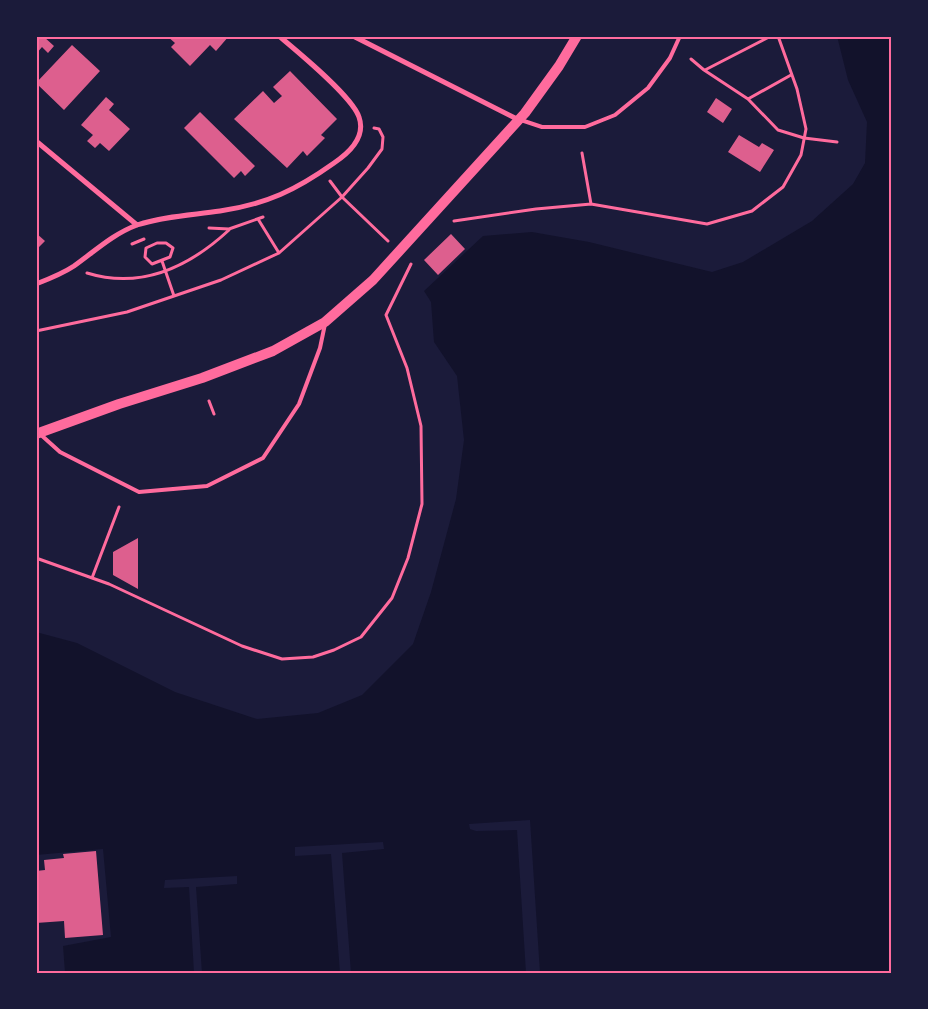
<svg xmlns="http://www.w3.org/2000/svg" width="928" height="1009" font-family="Barlow,sans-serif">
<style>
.water{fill:#12122b}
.pier{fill:#1b1b3a}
.building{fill:#dd5f8e}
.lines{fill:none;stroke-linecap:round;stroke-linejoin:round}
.path{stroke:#ff6b9d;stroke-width:3}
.service{stroke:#ff6b9d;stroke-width:4}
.minor{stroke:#ff6b9d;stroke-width:5}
.secondary{stroke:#ff6b9d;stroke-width:10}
.neatline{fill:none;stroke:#ff6b9d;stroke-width:2}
</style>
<rect width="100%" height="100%" fill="#1b1b3a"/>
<path class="water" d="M837,36H892V973H65L63,946L111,937L103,849L36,855V632L77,643L175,692L257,719L318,713L362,695L413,644L431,592L456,499L464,440L457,376L434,342L431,302L424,291L483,236L532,232L589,242L712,272L743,262L812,221L853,184L865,163L867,122L848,80Z"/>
<path class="pier" d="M530,820L540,973H526L517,830L476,831L470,829L469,824Z
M383,842L384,849L342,853L351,973H340L331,854L295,856V847Z
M237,876V884L196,887L202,973H194L189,887L164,888L165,880Z"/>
<path class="building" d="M36,36H43L54,46L48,53L42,47L36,54Z
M167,36H229L216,51L210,45L190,66L171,47L175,43Z
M72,45L100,71L64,110L36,83Z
M290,71L337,119L321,135L325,138L307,156L303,151L287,168L234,119L263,91L274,103L282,96L273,87Z
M106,97L114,104L109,110L130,129L109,151L100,143L95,148L87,141L93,135L81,125Z
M716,98L732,109L723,123L707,112Z
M200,112L255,166L245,176L241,171L234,178L184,128Z
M739,135L759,147L762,143L774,150L760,172L728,152Z
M36,233L45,241L36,250Z
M451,234L465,249L438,275L424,260Z
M138,538V589L113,575V552Z
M96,851L103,935L65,938L64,921L36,923V871L45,870L44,860L64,858L63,854Z"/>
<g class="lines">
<path class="path" d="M691,59L704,70L748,99L778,130L804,138L837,142
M705,70L771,36
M748,99L791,75
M582,153L591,204
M330,181L342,197L388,241
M258,219L279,253
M454,221L536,209L591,204L707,224L752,211L783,187L801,155L806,129L797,89L778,36
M209,228L229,229L263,217
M157,243H166L173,248L170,257L152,264L145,257L146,248Z
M132,244L144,239
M162,261L174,296
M87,273C142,290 189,267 229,230
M36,331L127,312L221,280L279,253L342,197L368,168L382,149L383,137L379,129L374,128
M209,401L214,414
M36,558L109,584L242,646L282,659L313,657L334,650L361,637L392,598L408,558L422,504L421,426L407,368L386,315L411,264
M92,578L119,507"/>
<path class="service" d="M521,120L542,127H585L615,115L648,88L670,58L680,36
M40,434L60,452L139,492L207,486L263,458L299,404L320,348L325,324"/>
<path class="minor" d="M353,36L519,120
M36,141L137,225
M36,284C49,279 62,274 74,266C95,251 113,234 137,225C164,216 193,215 220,211C267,204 296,190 334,163C349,153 366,137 359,117C352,96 298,52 279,36"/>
<path class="secondary" d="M36,434L119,404L202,378L273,351L325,322L373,280L525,113L559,66L577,36"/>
</g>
<rect width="928" height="1009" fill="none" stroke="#1b1b3a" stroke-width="75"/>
<rect x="38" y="38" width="852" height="934" class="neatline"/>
</svg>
